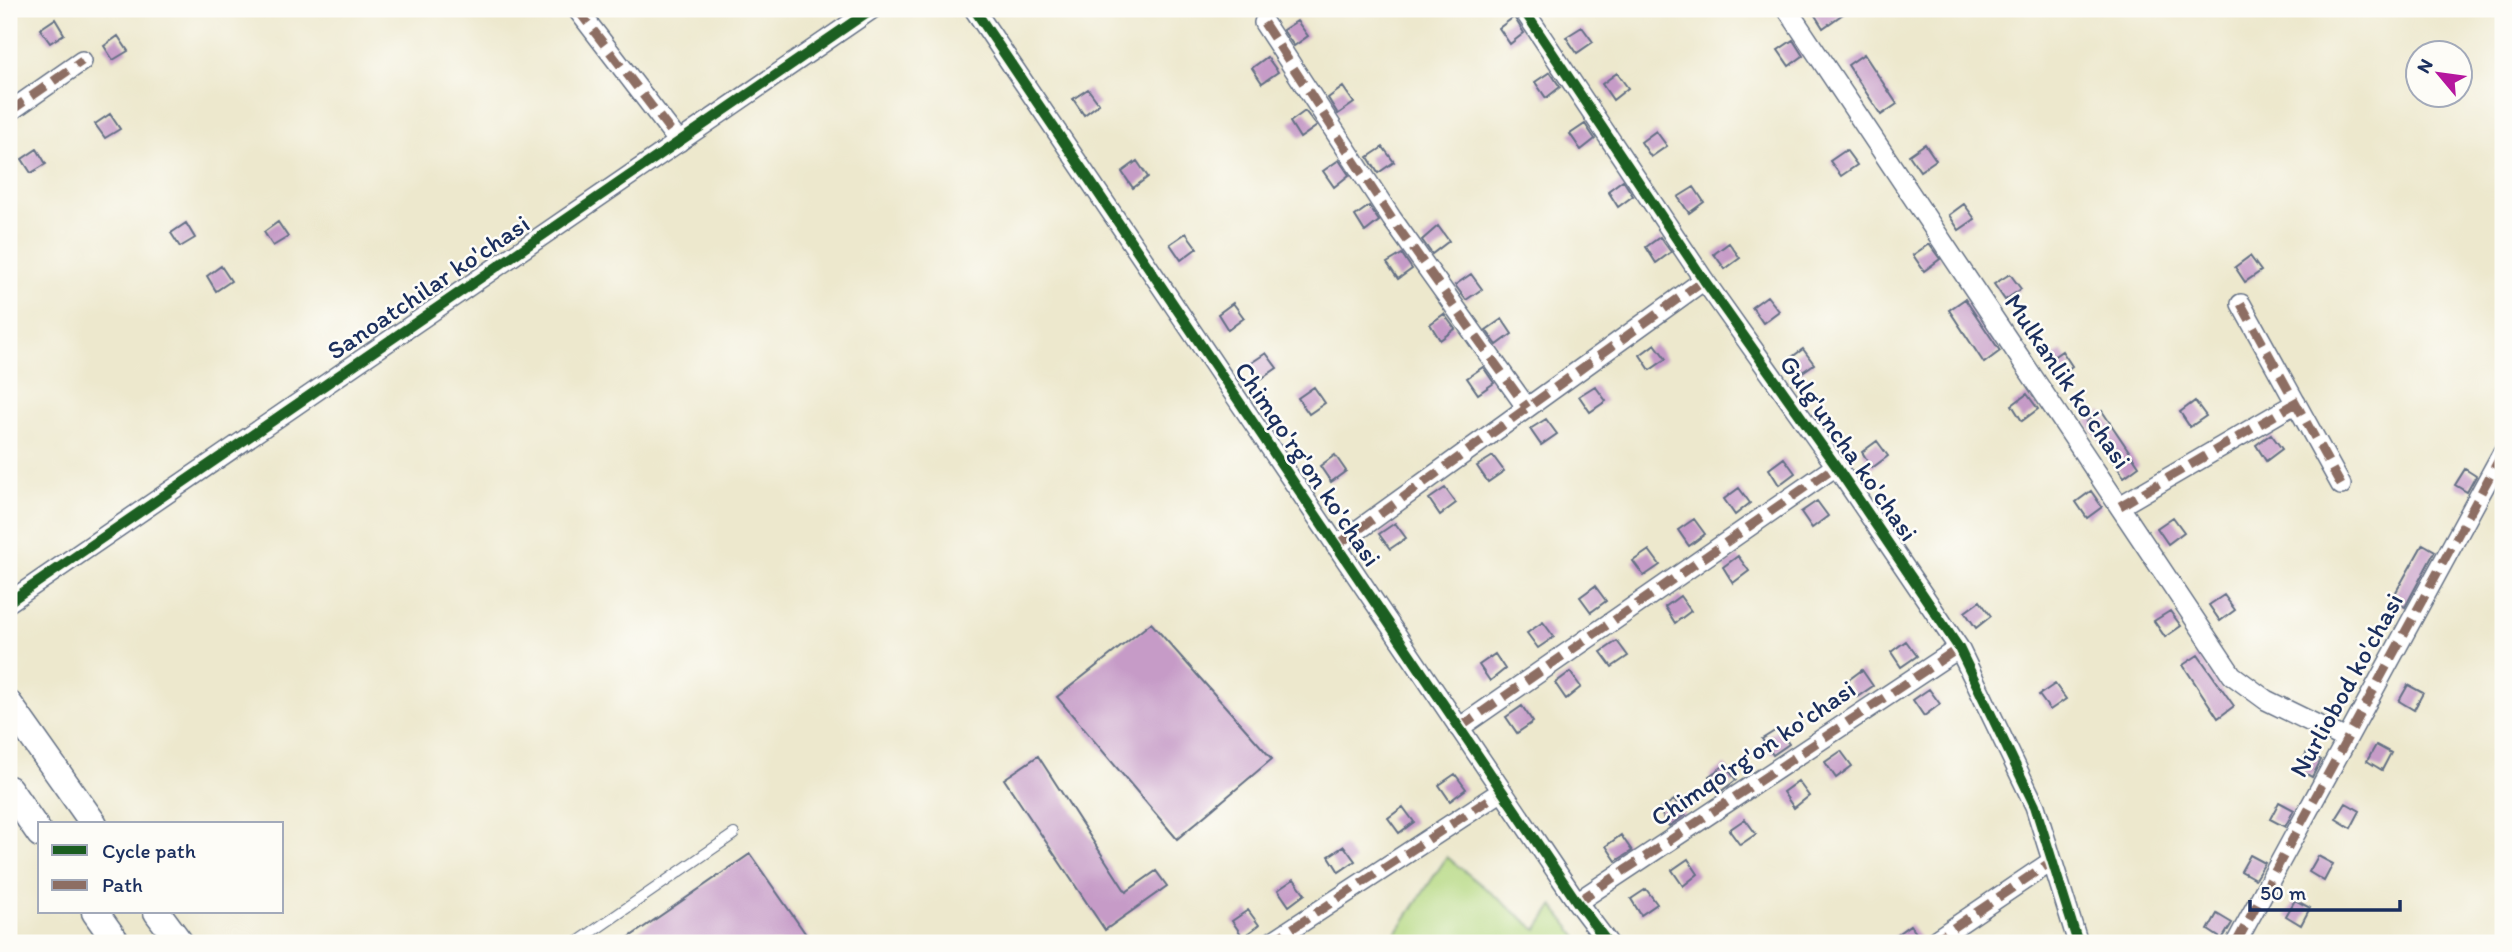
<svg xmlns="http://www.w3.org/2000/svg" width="2512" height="952" font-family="Itim,sans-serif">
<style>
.green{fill:#b4d880;stroke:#68846f;stroke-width:2}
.building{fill:#c69bc7}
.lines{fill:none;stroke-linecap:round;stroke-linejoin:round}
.lane-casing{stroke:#647085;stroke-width:12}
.street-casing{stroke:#647085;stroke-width:22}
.secondary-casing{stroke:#647085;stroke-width:29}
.lane{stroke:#fff;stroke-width:10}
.street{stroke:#fff;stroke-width:19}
.secondary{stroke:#fff;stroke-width:26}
.quiet{stroke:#8d6e63;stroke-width:9;stroke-dasharray:18 9;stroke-linecap:butt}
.cycleway-casing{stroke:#fdfcf7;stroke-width:15}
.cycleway{stroke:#1b5e20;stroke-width:10}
.labels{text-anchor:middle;stroke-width:5;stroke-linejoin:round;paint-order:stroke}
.street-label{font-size:26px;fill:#1b2f5e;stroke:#fdfcf7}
</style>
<rect width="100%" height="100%" fill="#fdfcf7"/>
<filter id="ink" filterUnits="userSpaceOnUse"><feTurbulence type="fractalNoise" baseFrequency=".0143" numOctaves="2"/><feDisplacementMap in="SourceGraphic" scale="14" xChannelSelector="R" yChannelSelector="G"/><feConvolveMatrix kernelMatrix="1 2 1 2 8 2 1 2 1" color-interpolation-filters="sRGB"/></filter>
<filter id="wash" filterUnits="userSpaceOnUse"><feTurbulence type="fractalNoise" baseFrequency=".00686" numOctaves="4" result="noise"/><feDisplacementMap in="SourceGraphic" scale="28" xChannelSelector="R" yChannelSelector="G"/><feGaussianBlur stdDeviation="1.57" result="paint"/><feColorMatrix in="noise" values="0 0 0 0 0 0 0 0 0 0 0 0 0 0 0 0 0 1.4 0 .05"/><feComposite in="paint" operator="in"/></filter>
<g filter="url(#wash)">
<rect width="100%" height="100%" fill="#ede8cd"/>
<path class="green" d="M1447,857L1537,930L1553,906L1582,943H1389Z"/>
<g id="blocks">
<path class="building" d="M1811,9H1850L1823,28Z
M1514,17L1524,33L1510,44L1499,28Z
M55,19L64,34L50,43L40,29Z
M1297,21L1308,36L1294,46L1283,30Z
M1582,27L1593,42L1577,53L1566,37Z
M118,36L128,51L113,60L104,46Z
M1793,40L1803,56L1789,66L1778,50Z
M1864,54L1897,104L1881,115L1848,65Z
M1267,57L1278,72L1262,83L1252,68Z
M1550,72L1560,87L1546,98L1535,82Z
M1617,73L1628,88L1613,100L1602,84Z
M1343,87L1354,103L1338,114L1328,98Z
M1088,89L1099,104L1084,115L1073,99Z
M1305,111L1317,126L1300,138L1290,122Z
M110,114L120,129L105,138L95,124Z
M1585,124L1595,139L1581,150L1570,134Z
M1656,131L1667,146L1651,157L1641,142Z
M1925,144L1936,160L1920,171L1909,155Z
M1383,147L1394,162L1378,173L1368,157Z
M37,149L46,164L31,173L22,159Z
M1846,150L1857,165L1841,176L1830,161Z
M1339,160L1349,175L1334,187L1323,171Z
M1137,161L1148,177L1133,188L1122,172Z
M1623,180L1633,196L1618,207L1608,191Z
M1694,187L1704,202L1689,213L1678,197Z
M1964,204L1975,219L1959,230L1949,215Z
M1369,206L1379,221L1365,232L1355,216Z
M278,222L288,237L273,246L264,232Z
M186,223L195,238L180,247L171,233Z
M1438,226L1449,241L1432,254L1422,240Z
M1186,233L1197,248L1181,260L1170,244Z
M1660,237L1671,252L1656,263L1646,247Z
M1729,243L1740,258L1725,269L1714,254Z
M1929,244L1940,259L1924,271L1913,255Z
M1402,254L1412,269L1398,279L1387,263Z
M2250,256L2261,271L2245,282L2235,267Z
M221,266L231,281L216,291L207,276Z
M1471,274L1482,289L1466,300L1455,285Z
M2010,274L2021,289L2005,300L1994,284Z
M1767,296L1779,311L1763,323L1752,307Z
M1965,299L2000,351L1984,363L1949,310Z
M1233,303L1244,318L1228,330L1218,314Z
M1444,314L1455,329L1440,340L1430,324Z
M1502,319L1512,334L1497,345L1486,330Z
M1655,344L1666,359L1650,370L1640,355Z
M1803,349L1814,364L1798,375L1788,360Z
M2062,351L2072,366L2057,378L2046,362Z
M1266,353L1277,368L1261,379L1251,363Z
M1483,367L1494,383L1478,394L1467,378Z
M1595,386L1606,401L1590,412L1579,396Z
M1314,387L1325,403L1309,414L1298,398Z
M2027,394L2038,409L2022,421L2012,405Z
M2195,401L2206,416L2190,427L2180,412Z
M2102,411L2139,466L2124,477L2086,422Z
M1546,419L1557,434L1541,445L1530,429Z
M2271,434L2282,449L2266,461L2256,445Z
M1877,441L1888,456L1872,468L1862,452Z
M1335,455L1346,471L1331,482L1320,466Z
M1493,456L1504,471L1488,482L1477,466Z
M1784,458L1795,473L1779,485L1769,469Z
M2465,469L2476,476L2467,492L2455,485Z
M1445,488L1456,503L1440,515L1429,499Z
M1739,488L1750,503L1735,515L1724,499Z
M2091,491L2102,507L2087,518L2076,502Z
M1817,501L1828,516L1812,528L1801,512Z
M2173,517L2184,532L2168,544L2157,528Z
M1694,519L1705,534L1689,546L1678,530Z
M1395,523L1406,538L1390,549L1379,534Z
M2423,544L2435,551L2405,607L2392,599Z
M1649,550L1660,565L1644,576L1633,561Z
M1738,556L1749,571L1733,583L1723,567Z
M1595,586L1606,601L1591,612L1580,597Z
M2224,595L2235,610L2220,621L2209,605Z
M1680,596L1691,611L1675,623L1665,607Z
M1980,601L1991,616L1976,628L1965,612Z
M2170,611L2181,626L2165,637L2154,621Z
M1543,622L1554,637L1538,648L1527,633Z
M1151,623L1272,759L1177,839L1057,697Z
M1617,641L1628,656L1612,667L1601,652Z
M1906,641L1917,656L1901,667L1891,652Z
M1495,654L1505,669L1490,681L1479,665Z
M2198,655L2234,706L2218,718L2183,665Z
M1862,670L1873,686L1857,697L1847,681Z
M1570,672L1581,687L1566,699L1555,683Z
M2055,684L2066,699L2050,710L2039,695Z
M2408,685L2423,693L2414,710L2399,701Z
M1929,689L1940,704L1924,716L1913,700Z
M1522,706L1533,722L1517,733L1506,717Z
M1778,729L1789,744L1773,755L1762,739Z
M2376,745L2391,753L2382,770L2367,761Z
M1841,751L1852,766L1836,778L1825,762Z
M2307,752L2321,760L2312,777L2298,769Z
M1038,756L1126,892L1156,871L1167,886L1105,930L1004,779Z
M1725,765L1736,780L1720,792L1709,776Z
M1455,774L1466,789L1450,801L1439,785Z
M1798,781L1809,796L1794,808L1783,792Z
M1674,800L1685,815L1669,826L1659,810Z
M2279,802L2294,810L2285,827L2270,819Z
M2346,803L2360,811L2351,828L2336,819Z
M1403,807L1414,822L1399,833L1388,818Z
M1745,819L1756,834L1740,845L1729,830Z
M1621,835L1632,851L1616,861L1606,846Z
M1344,846L1355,861L1339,872L1329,856Z
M750,854L812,943H621Z
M2250,855L2265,863L2255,879L2241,871Z
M2318,856L2333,864L2324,881L2309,872Z
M1688,859L1698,874L1683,886L1672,870Z
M1294,879L1305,894L1289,906L1278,890Z
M1646,889L1657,904L1641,915L1631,899Z
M2295,900L2310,908L2301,925L2286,916Z
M1248,910L1259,925L1243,937L1232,921Z
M2217,914L2232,923L2222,939L2208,930Z
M1910,925L1920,938L1919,943H1885Z"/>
</g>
</g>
<g filter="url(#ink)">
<use href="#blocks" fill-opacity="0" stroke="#647085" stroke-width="2"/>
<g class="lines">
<g class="lane-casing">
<path id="lane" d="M576,943L734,834"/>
</g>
<g class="street-casing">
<path id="street" d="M577,9L679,142
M974,9L1577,902L1608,943
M1523,9L1704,280L1836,466L1959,648L2035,806L2078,943
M1787,9L2232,675L2266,700L2346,739
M1264,23L1392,219L1527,408
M9,112L82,61
M2241,304L2341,485
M2120,506L2296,403
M1336,546L1704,280
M9,602L872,9
M1459,728L1836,466
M1577,902L1959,648
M1270,943L1502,791
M1931,943L2052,861
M2236,943L2503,452"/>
</g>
<g class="secondary-casing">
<path id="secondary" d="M9,704L94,824
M9,789L40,834
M95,912L117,943
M157,912L180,943"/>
</g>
<use href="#lane" class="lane"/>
<use href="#street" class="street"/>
<use href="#secondary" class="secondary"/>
<path class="quiet" d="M577,9L679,142
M1264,23L1392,219L1527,408
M9,112L82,61
M2241,304L2341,485
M2120,506L2296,403
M1336,546L1704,280
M1459,728L1836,466
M1577,902L1959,648
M1270,943L1502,791
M1931,943L2052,861
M2236,943L2503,452"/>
<g class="cycleway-casing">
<path id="cycleway" d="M974,9L1577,902L1608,943
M1523,9L1704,280L1836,466L1959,648L2035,806L2078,943
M9,602L872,9"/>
</g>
<use href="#cycleway" class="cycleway"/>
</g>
</g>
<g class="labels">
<g class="street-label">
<text transform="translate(428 287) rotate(-34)" y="9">Sanoatchilar ko'chasi</text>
<text transform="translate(2068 381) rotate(56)" y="9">Mulkanlik ko'chasi</text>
<text transform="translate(1849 448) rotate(55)" y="9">Gulg'uncha ko'chasi</text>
<text transform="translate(1308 464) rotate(56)" y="9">Chimqo'rg'on ko'chasi</text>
<text transform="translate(2346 685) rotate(-61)" y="9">Nurliobod ko'chasi</text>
<text transform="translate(1753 753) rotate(-34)" y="9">Chimqo'rg'on ko'chasi</text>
</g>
</g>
<rect width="2512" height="952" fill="none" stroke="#fdfcf7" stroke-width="35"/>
<rect x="38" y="822" width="245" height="91" fill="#fdfcf7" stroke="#a3aaba" stroke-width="2"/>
<rect x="52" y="845" width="35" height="10" fill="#1b5e20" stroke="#a3aaba" stroke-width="2"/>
<text x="102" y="858" font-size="21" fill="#1b2f5e">Cycle path</text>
<rect x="52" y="880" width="35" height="10" fill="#8d6e63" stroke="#a3aaba" stroke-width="2"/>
<text x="102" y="892" font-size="21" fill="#1b2f5e">Path</text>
<g transform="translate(2439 74) rotate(299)"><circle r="33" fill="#fdfcf7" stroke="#a3aaba" stroke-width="2"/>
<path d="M0-5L12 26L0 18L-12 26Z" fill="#b5179e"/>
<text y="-10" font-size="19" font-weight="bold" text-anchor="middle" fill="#1b2f5e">N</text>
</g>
<path d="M2250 900v10h150v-10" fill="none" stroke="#1b2f5e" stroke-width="3.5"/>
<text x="2260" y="900" font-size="21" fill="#1b2f5e" stroke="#fdfcf7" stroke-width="5" paint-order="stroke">50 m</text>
</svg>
